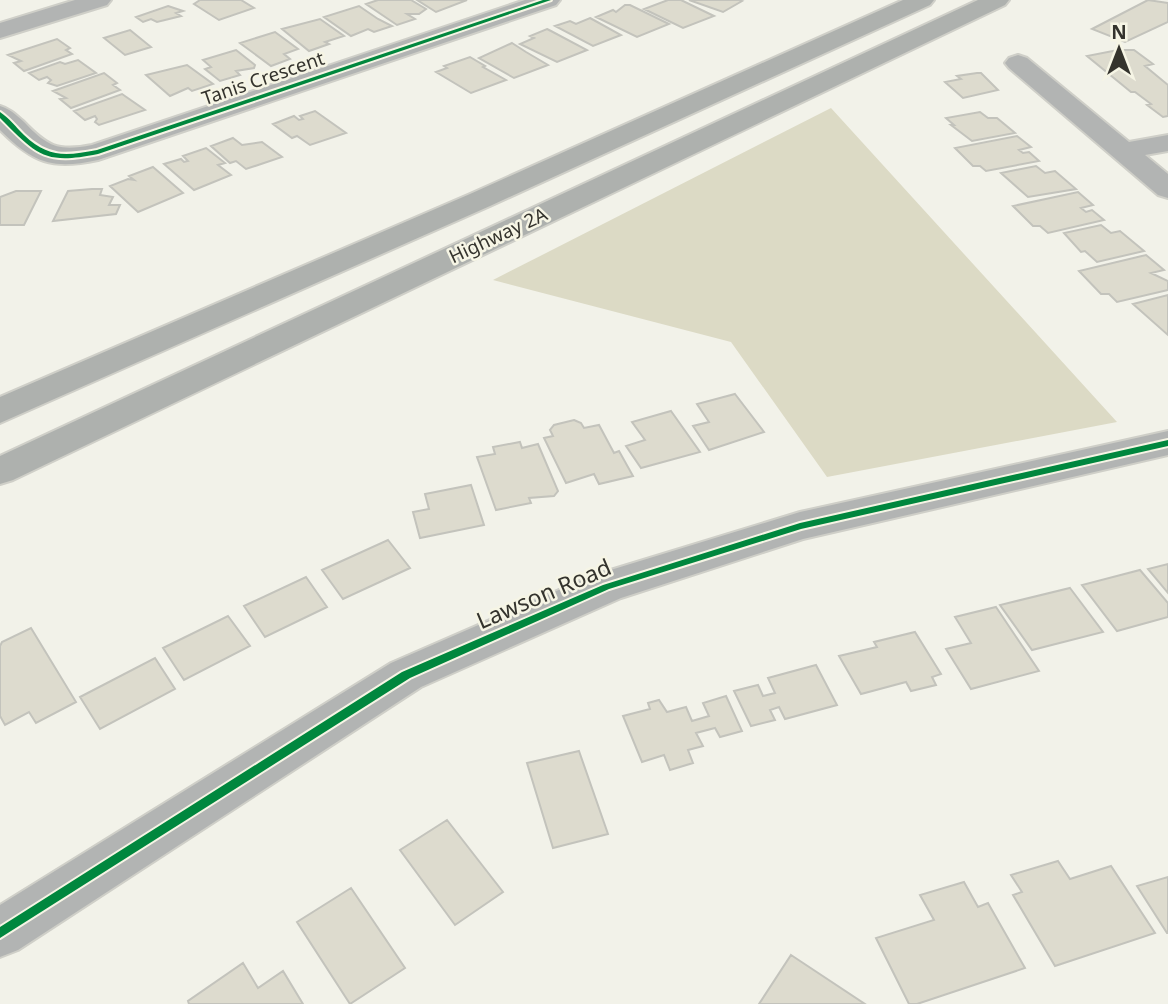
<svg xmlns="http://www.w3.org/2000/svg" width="1168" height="1004" font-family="'Noto Sans',sans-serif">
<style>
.green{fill:#dcdac5}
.building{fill:#dddbce;stroke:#c3c3bc;stroke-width:2}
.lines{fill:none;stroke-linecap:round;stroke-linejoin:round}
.minor-casing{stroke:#cfcfc8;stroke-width:4}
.highway-casing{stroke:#cfcfc8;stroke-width:4}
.minor{fill:#b2b4b3;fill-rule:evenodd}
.highway{fill:#aeb1ae;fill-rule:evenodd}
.cycleway-casing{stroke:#f6f5e5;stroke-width:4}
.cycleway{fill:#00873e;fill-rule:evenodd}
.labels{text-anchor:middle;stroke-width:5;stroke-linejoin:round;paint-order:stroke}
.far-street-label{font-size:19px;fill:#34332d;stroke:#f6f5e5}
.street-label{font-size:23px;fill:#34332d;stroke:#f6f5e5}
</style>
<rect width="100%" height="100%" fill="#f2f2e9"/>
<path class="green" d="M831,108L1117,422L827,477L731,342L493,280Z"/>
<path class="building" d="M200,0H241L254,8L219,20L194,4Z
M378,0H411L426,9L419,14H407L415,19L397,25L366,4Z
M417,0H467L436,12Z
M668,0H681L714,16L683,28L644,9Z
M689,0H739L742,1L723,12Z
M1148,0L1168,3V22L1125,42L1092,29Z
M625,5H630L669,24L637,37L596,17L613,10L616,12Z
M168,6L183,11L176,13L181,16L157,22L151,19L143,22L136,17Z
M359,6L378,19L392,26L374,32L368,29L351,36L324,17Z
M590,18L621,35L593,46L555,26L570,21L576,24Z
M320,19L344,36L325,42L329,44L309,51L282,29Z
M547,29L551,31L587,50L557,62L520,44L534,38L530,36Z
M130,30L151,47L125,55L104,38Z
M275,32L298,49L284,54L290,59L271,66L240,43Z
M57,39L70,48L66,50L72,54L24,71L14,63L21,61L8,55Z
M512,43L526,52L548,65L514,78L479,58Z
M236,50L255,65L254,68L236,71L240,75L220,81L205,69L211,67L203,60Z
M1118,50H1134L1153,64L1145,66L1168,85V116L1163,117L1147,105L1151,104L1135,92H1131L1087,56Z
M470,57L485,66L483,67L506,80L471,93L436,72L447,68L444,66Z
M78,60L96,73L57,86L48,83L51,80L47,77L39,80L29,73L60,62L65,64Z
M187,65L213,84L192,91L188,88L170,96L146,75Z
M104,73L117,83L113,85L120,90L71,108L60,99L66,98L53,91Z
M977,73H981L998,90L963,98L945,82L961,79L957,76Z
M122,94L145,110L99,125L95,122L97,119L95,116L85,120L74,111Z
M315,111L346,133L310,145L297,136L292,138L273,124L294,116L299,120L303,119L300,116Z
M980,112L988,118H997L1015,133L972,141L951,125H954L946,118Z
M1017,136L1031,147L1019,150L1023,153L1029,152L1039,161L986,171L980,166H973L955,148Z
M233,138L242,145L262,142L282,157L246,169L236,161L230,163L211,146Z
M206,148L225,163L218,165L231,175L194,190L164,164L181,159L184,162L188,161L183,156Z
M1036,166L1045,173L1055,171L1076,189L1028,197L1001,173Z
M153,167L183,193L138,212L110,186L128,179L134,180L129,176Z
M92,189H102L100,195L113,197L109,205H120L116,214L53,221L68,191Z
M16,191H41L24,225H0V197Z
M1078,192L1093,205L1081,208L1086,212L1092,210L1104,220L1048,233L1040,226H1033L1013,206Z
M1101,225L1111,233L1120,231L1144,251L1097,262L1085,251L1081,252L1064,233Z
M1146,255L1164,270L1151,273L1168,281V290L1117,302L1109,294H1101L1079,271Z
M1168,295V335L1133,304Z
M735,394L764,432L709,450L693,426L709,422L697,404Z
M671,411L700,452L641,468L626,446L645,440L632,422Z
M574,420L581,423L584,428L599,425L614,453L619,451L633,476L599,484L594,474L566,483L544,438L553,436L550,430L554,425Z
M520,442L522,448L538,444L558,491L554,496L529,498L531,503L496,510L477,457L495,454L493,447Z
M471,485L484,525L420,538L413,512L429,509L425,494Z
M388,540L410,568L343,599L322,570Z
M1168,564V593L1148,569Z
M1140,570L1168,603V617L1117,631L1082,585Z
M306,577L327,607L265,637L244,606Z
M1070,588L1103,632L1032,650L1000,605Z
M996,607L1039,671L971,689L946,649L971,643L955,617Z
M228,616L250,646L184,680L163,648Z
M31,628L76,702L36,723L29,712L5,725L0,716V646L2,642Z
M915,632L941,674L932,677L936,685L911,691L906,682L861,694L839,656L877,647L874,642Z
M155,658L175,689L100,729L80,697Z
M816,665L837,705L785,719L779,707L770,710L775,720L751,726L734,691L758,685L763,696L775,693L768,678Z
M726,696L742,731L720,737L715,728L696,733L703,746L688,750L693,763L670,770L664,755L642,762L623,716L650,709L648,703L659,700L667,712L686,707L692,721L709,716L703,703Z
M579,751L608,834L553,848L527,763Z
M447,820L503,892L455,925L400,850Z
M1058,861L1070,879L1111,866L1155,933L1055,966L1013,895L1022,892L1011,875Z
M1168,877V933H1167L1137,886Z
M964,882L978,907L988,903L1025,968L917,1004H909L876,938L934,920L920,895Z
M351,888L405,968L350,1004L297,922Z
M791,955L865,1004H759Z
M243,963L258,988L283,971L303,1004H189L188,1001Z"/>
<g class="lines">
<g class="minor-casing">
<path id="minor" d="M75,0H111L107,5L0,38V23Z
M525,0H560L556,5L98,160C52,170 33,163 0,130V106C10,109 15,114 23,121C47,146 57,152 92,145Z
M1018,55L1027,58L1129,142L1168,135V151L1145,155L1168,174V198L1158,195L1009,68L1005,63L1009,58Z
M1168,431V455L803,539L621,598L421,687L18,950L0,957V905L391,663L591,576L800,512Z"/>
</g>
<g class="highway-casing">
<path id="highway" d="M903,0H934L930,5L490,206L0,423V397L470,194Z
M978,0H1009L1005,5L13,480L0,484V456Z"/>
</g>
<use href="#minor" class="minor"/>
<use href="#highway" class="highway"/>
<g class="cycleway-casing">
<path id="cycleway" d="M543,0H551L98,154C44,165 37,155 0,118V112C9,118 16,127 24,135C48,158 66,156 97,150Z
M1168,440V446L801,529L609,589L410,678L0,938V927L402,672L603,585L800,523Z"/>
</g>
<use href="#cycleway" class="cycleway"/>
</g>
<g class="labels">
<g class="far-street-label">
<text transform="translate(263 78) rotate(-19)" y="7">Tanis Crescent</text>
<text transform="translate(498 235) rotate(-25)" y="7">Highway 2A</text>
</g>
<g class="street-label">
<text transform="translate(544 594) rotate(-23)" y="8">Lawson Road</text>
</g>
</g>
<g transform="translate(1119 49)" stroke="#f6f5e5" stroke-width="5" paint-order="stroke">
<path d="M0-5L12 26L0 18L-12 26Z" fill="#34332d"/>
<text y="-10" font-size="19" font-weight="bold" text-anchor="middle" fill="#34332d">N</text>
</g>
</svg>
